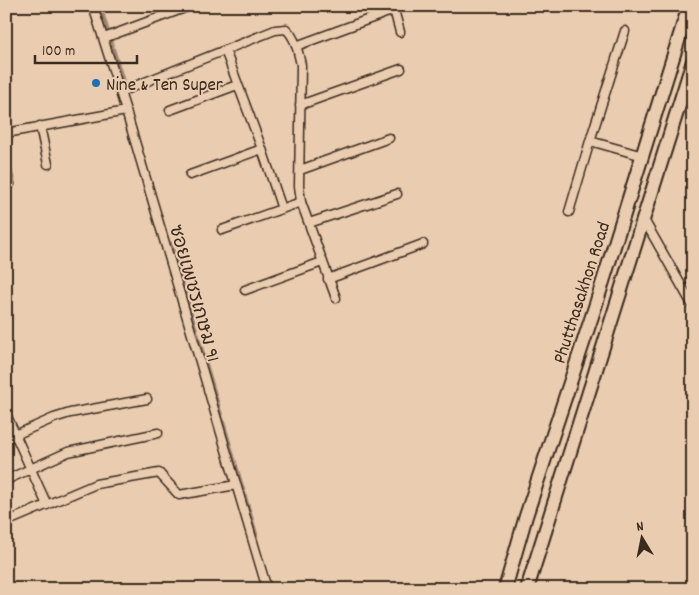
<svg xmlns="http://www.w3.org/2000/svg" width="699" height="595" font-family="Dekko,'Playpen Sans Thai',sans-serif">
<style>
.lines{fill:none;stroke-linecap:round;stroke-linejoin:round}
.canal{stroke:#a18974;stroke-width:8}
.street-casing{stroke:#3b2a1e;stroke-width:11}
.primary-casing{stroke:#3b2a1e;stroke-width:16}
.street{stroke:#eacdb1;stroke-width:8}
.primary{stroke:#eacdb1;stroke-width:12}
.poi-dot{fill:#1f6fb2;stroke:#eacdb1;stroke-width:2}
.labels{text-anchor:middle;stroke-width:4;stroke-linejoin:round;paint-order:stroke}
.poi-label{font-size:19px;fill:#3b2a1e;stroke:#eacdb1;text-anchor:start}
.street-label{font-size:19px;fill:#3b2a1e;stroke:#eacdb1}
</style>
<rect width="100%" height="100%" fill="#eacdb1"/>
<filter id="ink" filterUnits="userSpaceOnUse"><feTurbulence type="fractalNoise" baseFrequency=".02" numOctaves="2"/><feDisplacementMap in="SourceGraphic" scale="10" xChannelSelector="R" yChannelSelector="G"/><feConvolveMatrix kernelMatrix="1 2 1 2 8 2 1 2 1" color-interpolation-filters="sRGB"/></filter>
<g filter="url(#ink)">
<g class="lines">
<path class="canal" d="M98,6L122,85
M169,245L254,534"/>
<g class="street-casing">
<path id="street" d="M93,6L126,111L267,589
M393,6L400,32
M625,31L590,141L643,156
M104,38L190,6
M296,46L394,10
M225,50L262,149L282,209
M120,92L275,30L286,29C296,38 298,52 301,65L299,186L301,202L336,298
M300,105L401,69
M170,110L237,85
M40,126L48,164
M6,133L126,111
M6,168L10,184
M300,170L389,138
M190,175L262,149
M569,212L590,141
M643,218L693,306
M309,223L397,194
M222,230L301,202
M328,279L423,244
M245,290L322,262
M6,414L47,505
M6,439L54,418L70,413L147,399
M6,480L68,452L158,433
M6,522L96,484L159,473L179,495L236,485"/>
</g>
<g class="primary-casing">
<path id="primary" d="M505,589L526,516L596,304L689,6
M527,589L693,61"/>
</g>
<use href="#street" class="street"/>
<use href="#primary" class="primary"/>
</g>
</g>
<circle class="poi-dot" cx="96" cy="83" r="5"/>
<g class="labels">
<g class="poi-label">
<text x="106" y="90">Nine &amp; Ten Super</text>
</g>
<g class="street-label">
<text transform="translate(580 292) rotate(-72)" y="7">Phutthasakhon Road</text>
<text transform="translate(196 293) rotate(74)" y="7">ซอยเพชรเกษม 91</text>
</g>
</g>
<rect width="699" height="595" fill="none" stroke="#eacdb1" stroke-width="25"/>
<rect x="12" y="12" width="674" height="570" fill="none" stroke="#3b2a1e" stroke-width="2" filter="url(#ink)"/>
<g transform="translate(642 538) rotate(350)" stroke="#eacdb1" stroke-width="4" paint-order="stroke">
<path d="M0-4L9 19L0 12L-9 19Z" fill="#3b2a1e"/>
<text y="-8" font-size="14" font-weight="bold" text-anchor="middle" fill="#3b2a1e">N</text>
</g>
<path d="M35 55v8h102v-8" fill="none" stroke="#3b2a1e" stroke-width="2.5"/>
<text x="42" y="55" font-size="15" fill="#3b2a1e" stroke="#eacdb1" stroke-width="4" paint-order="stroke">100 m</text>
</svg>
